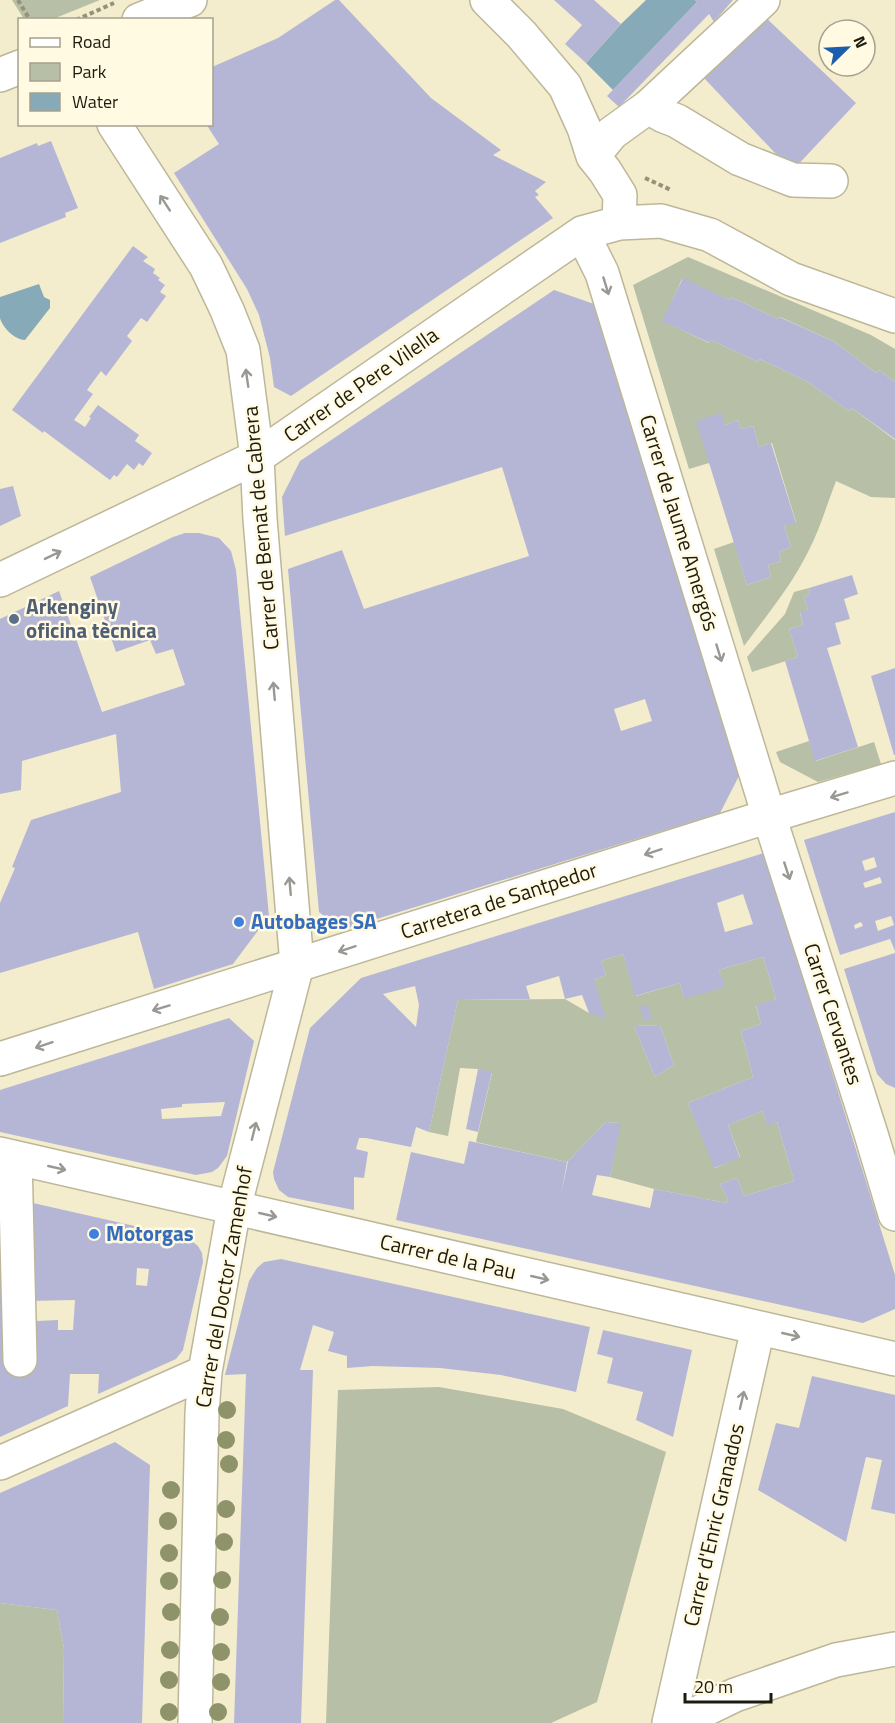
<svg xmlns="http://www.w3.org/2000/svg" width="895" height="1723" font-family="'Titillium Web',sans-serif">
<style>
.green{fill:#b7bfa7;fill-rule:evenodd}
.water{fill:#86aab7}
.building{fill:#b5b6d5;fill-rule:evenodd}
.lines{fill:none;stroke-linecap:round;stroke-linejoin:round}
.minor-casing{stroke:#bdb799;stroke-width:36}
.path{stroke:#96917a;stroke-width:4;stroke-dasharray:4.5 3;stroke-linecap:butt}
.minor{stroke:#fff;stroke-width:33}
.tree{fill:#8e9369}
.oneway{stroke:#999893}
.service-dot{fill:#5c6f8a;stroke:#fffae1;stroke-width:2}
.shop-dot{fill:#3f7fe0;stroke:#fffae1;stroke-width:2}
.labels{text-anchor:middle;stroke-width:5;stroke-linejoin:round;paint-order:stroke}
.street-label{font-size:21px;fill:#1d1b0f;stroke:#fffae1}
.service-label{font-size:21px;font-weight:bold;fill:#4e5e75;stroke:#fffae1;text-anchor:start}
.shop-label{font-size:21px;font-weight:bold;fill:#366cbe;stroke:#fffae1;text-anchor:start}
</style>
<rect width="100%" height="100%" fill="#f3edcd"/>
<path class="green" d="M12,0H100L53,19H24Z
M688,257L871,335L895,349V382L879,370L876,373L833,341L780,317L778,319L731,297L730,300L682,279L663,321L709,343L711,340L758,362L760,359L808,382L849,411L852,408L895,440V498L871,497L836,481C827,504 820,529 809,550C792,585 767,615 744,646L714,549L734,542L747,585L771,577L768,565L781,561L779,552L791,547L784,526L796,522L772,443L759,447L753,426L741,429L738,420L725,425L709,463L689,469L633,285Z
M809,588L810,594L804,597L808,610L800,613L803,625L789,629L798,657L752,672L747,657L785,614L794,592Z
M809,741L816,761L874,742L881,764L818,782L780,762L776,752Z
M623,954L636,996L680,983L684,998L724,987L719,970L763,957L776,999L756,1006L761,1024L741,1031L753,1077L688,1103L715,1168L740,1157L728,1125L763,1111L767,1125L777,1122L794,1181L744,1196L737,1178L720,1184L728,1200L727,1203L654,1189L610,1177L620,1123L606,1122L567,1162L476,1142L492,1073L478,1069L460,1068L448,1136L429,1132L458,1000L565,999L589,1013L594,980L606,975L601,961ZM660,1025L674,1065L655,1077L634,1026Z
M439,1387L563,1409L666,1452L597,1702L551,1723H326L338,1390Z
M0,1603L57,1610L64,1648L63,1723H0Z"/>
<path class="water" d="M646,0H695L697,2L613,90L586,63L621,24Z
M39,284L44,297L50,300V308L25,340C15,340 2,327 0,318C0,312 0,303 0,297Z"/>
<path class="building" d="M335,0H339L431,98L501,150L493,155L546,182L535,191L539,195L535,197L553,218L291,396L274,387L270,358L259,315L247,289L174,173L219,144L206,124H212V67L278,38Z
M554,0H594L621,24L586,63L565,44L582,25Z
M695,0H733L714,22L709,14L619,107L607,96L697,2Z
M763,15L856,103L792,171L704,78Z
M51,141L78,208L65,213L66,217L0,243V158L37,143L38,146Z
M133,246L148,257L143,261L155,269L153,273L160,278L158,280L165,285L160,292L166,296L147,322L141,318L127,336L132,341L106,376L101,371L87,390L93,394L74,420L85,427L91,418L89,417L98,405L139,435L135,441L152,453L143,466L139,463L134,470L127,464L117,477L114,475L110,480L44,431L43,433L12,410Z
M683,278L730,300L731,297L778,319L779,317L833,341L876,373L879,370L895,382V439L852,408L849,411L808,382L760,359L758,362L711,340L710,343L662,321Z
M554,290L594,304L739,776L720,813L341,930L319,912L288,569L342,550L364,609L529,556L502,467L285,536L282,497L300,461ZM645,699L652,721L621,731L614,709Z
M721,413L725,425L738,420L741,429L753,426L759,447L771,443L796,523L784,526L791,547L779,552L781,561L768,565L771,577L747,585L696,421Z
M13,486L21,516L0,526V489Z
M185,533H199L219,538L231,551L236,570L269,916L233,964L154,989L138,932L0,973V903L15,868L12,867L31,820L121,792L116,734L22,761L21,790L0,794V619L59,591L102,712L185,685L173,649L156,654L150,640L116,652L90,577L173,537Z
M852,575L858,594L844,599L850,619L835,623L841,644L827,648L858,747L815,761L785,661L798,657L789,629L803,625L800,612L808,610L804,597L810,594L809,588Z
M895,668V755H894L871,676Z
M895,812V951L890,939L840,955L804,840ZM874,857L877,867L865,871L862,861ZM880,877L882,883L865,888L863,883ZM891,916L894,925L878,931L875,921ZM861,922L863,926L855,929L854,925Z
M764,853L895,1275V1309L863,1323L396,1220L411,1152L464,1164L469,1141L567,1162L561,1195L568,1161L606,1122L621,1123L610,1177L597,1175L592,1195L650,1208L654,1189L727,1203L728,1200L720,1184L737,1178L744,1196L794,1181L777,1122L767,1126L763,1111L728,1125L740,1158L714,1168L688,1103L753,1077L741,1031L761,1024L756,1005L776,999L763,957L719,970L725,987L684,999L680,983L635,996L623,954L601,961L606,975L594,980L606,1019L589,1013L582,995L565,999L559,976L526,986L530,999L458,1000L429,1132L416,1127L411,1147L366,1138H359L356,1149L368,1152L364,1178L354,1177V1210L288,1197L279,1190L274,1179L273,1172L310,1028L361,978ZM743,894L753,924L725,932L717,903ZM415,986L419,1005L416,1027L383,994Z
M895,953V1088L886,1084L877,1074L844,969Z
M647,1005L652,1019L644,1021L640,1007Z
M229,1018L254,1041L227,1156L218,1168L212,1172L196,1175L0,1132V1090ZM225,1102L221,1116L162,1119L161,1109L182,1107V1104Z
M660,1025L674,1065L655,1077L634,1026Z
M478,1069L492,1072L478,1132L466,1129Z
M24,1201L188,1238L198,1246L202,1253L203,1262L183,1350L176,1359L98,1394L99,1374H70L68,1406L0,1437V1239H12L27,1331H37V1321L58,1320V1330H73L75,1300L26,1301ZM137,1268L149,1269L147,1286L136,1285Z
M281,1259L590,1327L576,1392L501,1375L440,1368L373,1366L347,1368V1356L328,1351L334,1332L313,1325L300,1370H313L301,1723H234L246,1374L225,1375L249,1281L257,1268L264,1262Z
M603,1330L692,1350L673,1437L636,1420L643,1392L607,1383L613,1358L597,1354Z
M812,1376L895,1395V1514L871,1509L882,1460L866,1457L846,1542L758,1490L776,1423L799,1428Z
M115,1442L150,1465L142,1723H63L64,1648L57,1610L0,1603V1493Z"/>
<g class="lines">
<g class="minor-casing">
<path id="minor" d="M487,0L521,34L565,86L584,128L593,156L605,171L620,195L619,223
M139,20L190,0
M0,75L20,67
M648,107L664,116L677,121L740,159L793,180L831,181
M114,124L206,266L227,310L243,350L257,457L260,519L297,965L234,1208L205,1372L202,1413L195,1723
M593,156L612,133L648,107L763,0
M582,233L602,273L769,816L871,1134L895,1214
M0,580L257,457L582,233L619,223L661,221L710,235L791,279L895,316
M0,1059L769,816L895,778
M0,1154L895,1359
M15,1158L20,1360
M0,1463L205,1372
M669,1723L758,1328
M677,1723L735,1695L836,1660L895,1649"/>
</g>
<path class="path" d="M18,0L30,20
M76,20L114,3
M645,178L671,190"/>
<use href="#minor" class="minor"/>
</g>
<g class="tree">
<circle cx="227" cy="1410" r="9"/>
<circle cx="226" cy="1440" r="9"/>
<circle cx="229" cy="1464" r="9"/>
<circle cx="171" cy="1490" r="9"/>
<circle cx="226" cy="1509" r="9"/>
<circle cx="168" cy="1521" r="9"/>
<circle cx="224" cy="1542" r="9"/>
<circle cx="169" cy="1553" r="9"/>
<circle cx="222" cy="1580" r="9"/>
<circle cx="169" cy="1581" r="9"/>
<circle cx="171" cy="1612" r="9"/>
<circle cx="220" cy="1617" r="9"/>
<circle cx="170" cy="1650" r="9"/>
<circle cx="221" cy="1652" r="9"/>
<circle cx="169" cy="1680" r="9"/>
<circle cx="221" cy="1682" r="9"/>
<circle cx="169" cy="1712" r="9"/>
<circle cx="218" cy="1712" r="9"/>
</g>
<defs><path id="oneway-shaft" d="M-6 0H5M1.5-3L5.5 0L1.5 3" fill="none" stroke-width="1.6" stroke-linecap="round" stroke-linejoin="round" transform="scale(1.5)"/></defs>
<g class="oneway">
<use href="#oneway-shaft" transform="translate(165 203) rotate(-123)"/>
<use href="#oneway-shaft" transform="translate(606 286) rotate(73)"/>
<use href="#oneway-shaft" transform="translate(247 378) rotate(-98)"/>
<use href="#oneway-shaft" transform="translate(53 555) rotate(-26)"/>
<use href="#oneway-shaft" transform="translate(719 653) rotate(73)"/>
<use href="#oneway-shaft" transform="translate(274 691) rotate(-95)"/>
<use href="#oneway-shaft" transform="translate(839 795) rotate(163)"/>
<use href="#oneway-shaft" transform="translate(653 852) rotate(162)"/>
<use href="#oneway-shaft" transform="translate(787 871) rotate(72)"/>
<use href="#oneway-shaft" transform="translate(290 886) rotate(-95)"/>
<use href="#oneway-shaft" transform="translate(347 949) rotate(162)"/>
<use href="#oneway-shaft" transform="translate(161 1008) rotate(163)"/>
<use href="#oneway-shaft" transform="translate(44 1045) rotate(162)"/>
<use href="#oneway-shaft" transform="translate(254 1131) rotate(-76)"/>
<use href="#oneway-shaft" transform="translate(57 1168) rotate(13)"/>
<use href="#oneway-shaft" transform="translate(268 1215) rotate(13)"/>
<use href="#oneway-shaft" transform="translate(540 1278) rotate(13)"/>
<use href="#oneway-shaft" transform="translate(791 1335) rotate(13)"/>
<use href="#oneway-shaft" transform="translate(742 1400) rotate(-77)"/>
</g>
<circle class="service-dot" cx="14" cy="619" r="6"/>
<g class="shop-dot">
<circle cx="239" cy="922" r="6"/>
<circle cx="94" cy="1234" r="6"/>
</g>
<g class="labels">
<g class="street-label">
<text transform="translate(361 385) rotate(-35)" y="7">Carrer de Pere Vilella</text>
<text transform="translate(679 523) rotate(73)" y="7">Carrer de Jaume Amergós</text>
<text transform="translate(261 528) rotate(-95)" y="7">Carrer de Bernat de Cabrera</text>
<text transform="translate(499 901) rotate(-18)" y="7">Carretera de Santpedor</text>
<text transform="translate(833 1014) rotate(72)" y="7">Carrer Cervantes</text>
<text transform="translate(448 1257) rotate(13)" y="7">Carrer de la Pau</text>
<text transform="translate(224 1287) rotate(-80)" y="7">Carrer del Doctor Zamenhof</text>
<text transform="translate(714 1525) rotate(-77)" y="7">Carrer d'Enric Granados</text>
</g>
<g class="service-label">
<text x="26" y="614">Arkenginy<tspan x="26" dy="24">oficina tècnica</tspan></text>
</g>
<g class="shop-label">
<text x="251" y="929">Autobages SA</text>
<text x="106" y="1241">Motorgas</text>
</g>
</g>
<rect x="18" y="18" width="195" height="108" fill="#fffae1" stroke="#a5a18d" stroke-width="1.5"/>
<rect x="30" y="38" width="30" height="9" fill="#ffffff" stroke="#a5a18d" stroke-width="1.5"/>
<text x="72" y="48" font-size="18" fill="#1d1b0f">Road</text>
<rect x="30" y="63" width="30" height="18" fill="#b7bfa7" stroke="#a5a18d" stroke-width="1.5"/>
<text x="72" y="78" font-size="18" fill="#1d1b0f">Park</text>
<rect x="30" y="93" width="30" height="18" fill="#86aab7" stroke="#a5a18d" stroke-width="1.5"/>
<text x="72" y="108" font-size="18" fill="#1d1b0f">Water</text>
<g transform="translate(847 48) rotate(66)"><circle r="28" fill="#fffae1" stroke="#a5a18d" stroke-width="1.5"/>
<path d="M0-4.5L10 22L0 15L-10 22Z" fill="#1b5dae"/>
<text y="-9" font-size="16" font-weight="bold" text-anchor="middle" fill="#1d1b0f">N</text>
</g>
<path d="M685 1693v9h86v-9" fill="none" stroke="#1d1b0f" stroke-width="3"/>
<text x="694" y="1693" font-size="18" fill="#1d1b0f" stroke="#fffae1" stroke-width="4.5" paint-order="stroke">20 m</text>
</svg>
